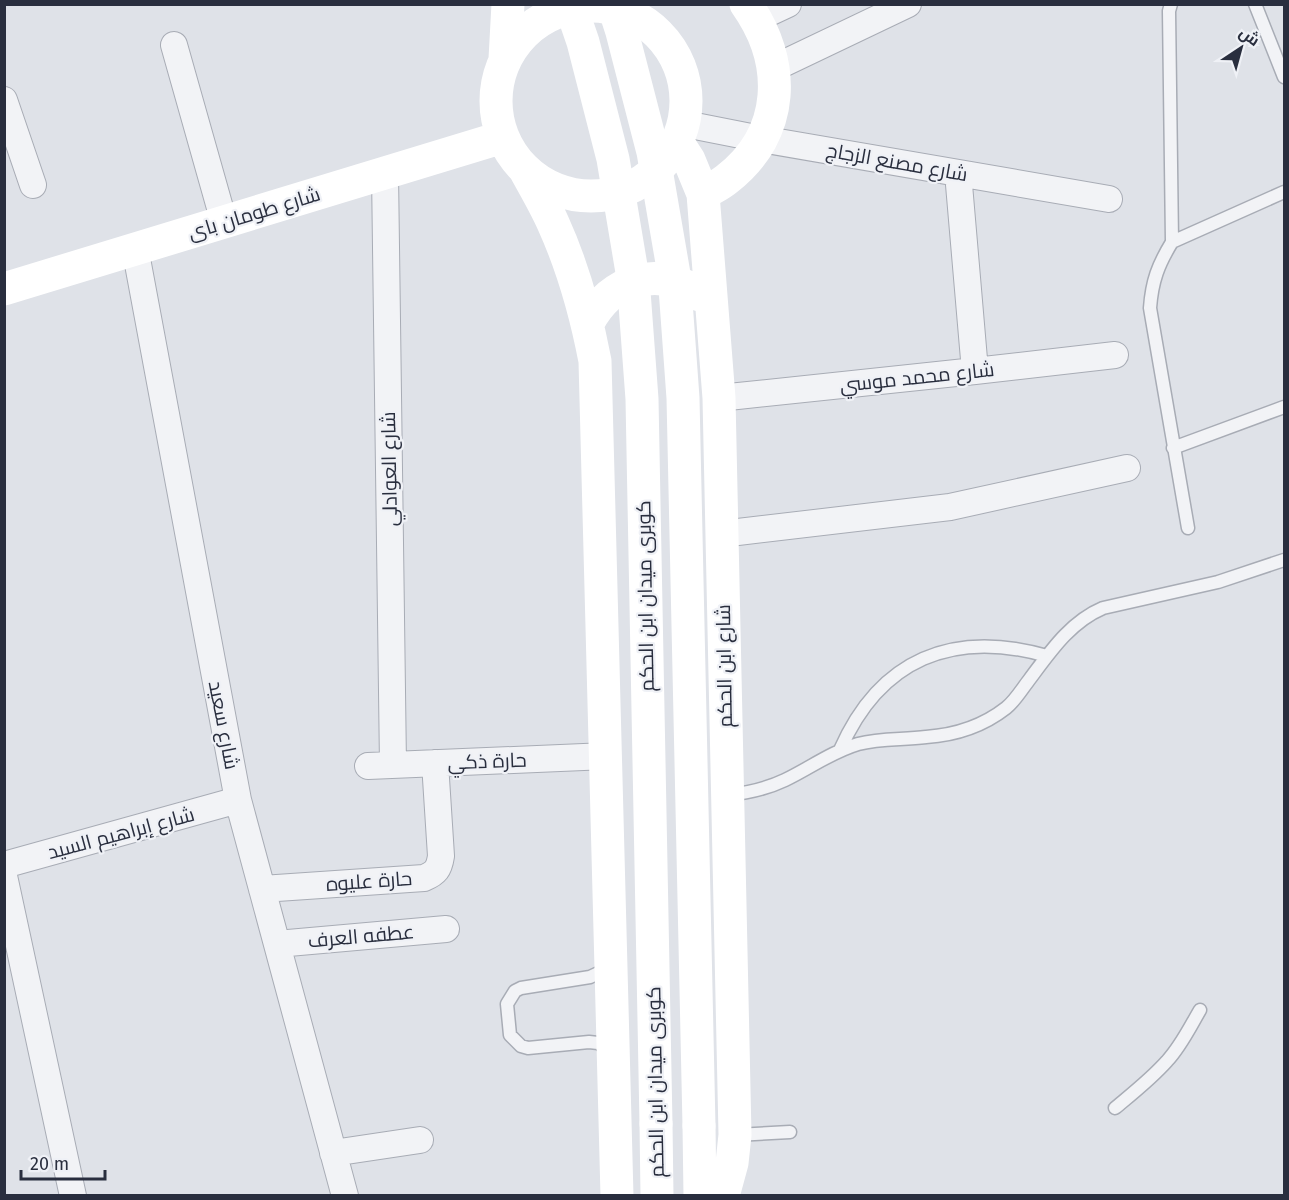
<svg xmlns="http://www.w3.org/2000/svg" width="1289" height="1200" font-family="'Fira Sans',Cairo,sans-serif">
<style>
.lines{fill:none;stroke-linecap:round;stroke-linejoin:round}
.lane-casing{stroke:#a8acb5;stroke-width:15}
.street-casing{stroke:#a8acb5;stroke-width:28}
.lane{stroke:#f2f3f6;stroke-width:12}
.street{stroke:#f2f3f6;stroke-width:26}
.secondary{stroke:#fff;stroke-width:33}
.secondary-bridge{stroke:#fff;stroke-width:33}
.labels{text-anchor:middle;stroke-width:4.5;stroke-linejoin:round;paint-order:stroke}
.street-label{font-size:20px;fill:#292e3e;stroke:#eff1f6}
</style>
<rect width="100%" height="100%" fill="#dfe2e8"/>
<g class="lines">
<g class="lane-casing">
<path id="lane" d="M1171,4L1169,11L1172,242C1158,265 1152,281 1150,308L1188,528
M1255,4L1284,77
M1172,242L1284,192
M1173,448L1284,407
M840,750C880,659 953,629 1047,656
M728,795C748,793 766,789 785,780C810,768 831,752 858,744C881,738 903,740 926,737C955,735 983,726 1006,708C1015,701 1022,689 1029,680C1050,652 1070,622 1103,608L1218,582L1284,560
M607,969L590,977L521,988L515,991L507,1004L510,1035L521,1046L528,1048L589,1042L598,1043L610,1051
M1115,1108C1133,1093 1151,1079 1167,1061C1181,1046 1190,1027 1200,1010
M736,1135L790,1132"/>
</g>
<g class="street-casing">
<path id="street" d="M756,19L788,4
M174,45L224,222
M774,68L908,4
M4,100L33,185
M685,124L761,139L1109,199
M385,173L393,765
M958,173L975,371
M135,248L238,800L345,1196
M719,398L975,371L1115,355
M721,534L950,507L1127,468
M368,766L607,756
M4,865L238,800
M4,876L73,1196
M262,889L424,878C436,873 439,869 441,856L435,763
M277,944L446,929
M333,1153L420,1140"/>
</g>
<use href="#lane" class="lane"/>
<use href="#street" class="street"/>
<path class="secondary" d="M496 101a95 95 0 1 1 190 0a95 95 0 1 1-190 0Z
M505,59L508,4
M678,143L689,160L703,194L719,398L735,1135L732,1163L723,1196
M525,170C535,188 545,205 553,223C573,267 586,314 595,361L617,1196
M703,194C711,189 720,185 727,179C786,133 787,62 746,4
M4,289L503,137
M588,323C611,279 659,264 700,295
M656,1124L657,1196
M699,1126L700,1196"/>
<path class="secondary-bridge" d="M570,4L583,42L613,159L633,278L642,399L656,1124
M613,4L622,32L653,152L674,274L683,398L699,1126"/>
</g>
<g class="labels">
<g class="street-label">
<text transform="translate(897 162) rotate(10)" y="7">شارع مصنع الزجاج</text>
<text transform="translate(254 213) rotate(-17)" y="7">شارع طومان باى</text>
<text transform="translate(917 377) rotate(-6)" y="7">شارع محمد موسي</text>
<text transform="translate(389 469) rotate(-91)" y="7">شارع العوادلي</text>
<text transform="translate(645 596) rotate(-91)" y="7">كوبرى ميدان ابن الحكم</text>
<text transform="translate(724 666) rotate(-91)" y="7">شارع ابن الحكم</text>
<text transform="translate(224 725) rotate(79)" y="7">شارع سعيد</text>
<text transform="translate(487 761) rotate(-2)" y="7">حارة ذكي</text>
<text transform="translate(121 833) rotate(-15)" y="7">شارع إبراهيم السيد</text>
<text transform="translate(369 881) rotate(-4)" y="7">حارة عليوه</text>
<text transform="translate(361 936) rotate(-5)" y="7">عطفه العرف</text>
<text transform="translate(655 1082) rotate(-91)" y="7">كوبرى ميدان ابن الحكم</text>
</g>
</g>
<rect width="1289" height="1200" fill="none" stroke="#292e3e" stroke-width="12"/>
<g transform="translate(1241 48) rotate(36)" stroke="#eff1f6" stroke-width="4.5" paint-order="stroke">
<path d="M0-4.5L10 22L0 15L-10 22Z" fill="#292e3e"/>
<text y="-9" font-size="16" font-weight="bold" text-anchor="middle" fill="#292e3e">ش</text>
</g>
<path d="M21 1170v9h84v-9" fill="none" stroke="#292e3e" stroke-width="3"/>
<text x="30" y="1170" font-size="18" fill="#292e3e" stroke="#eff1f6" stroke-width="4.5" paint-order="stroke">20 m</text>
</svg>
